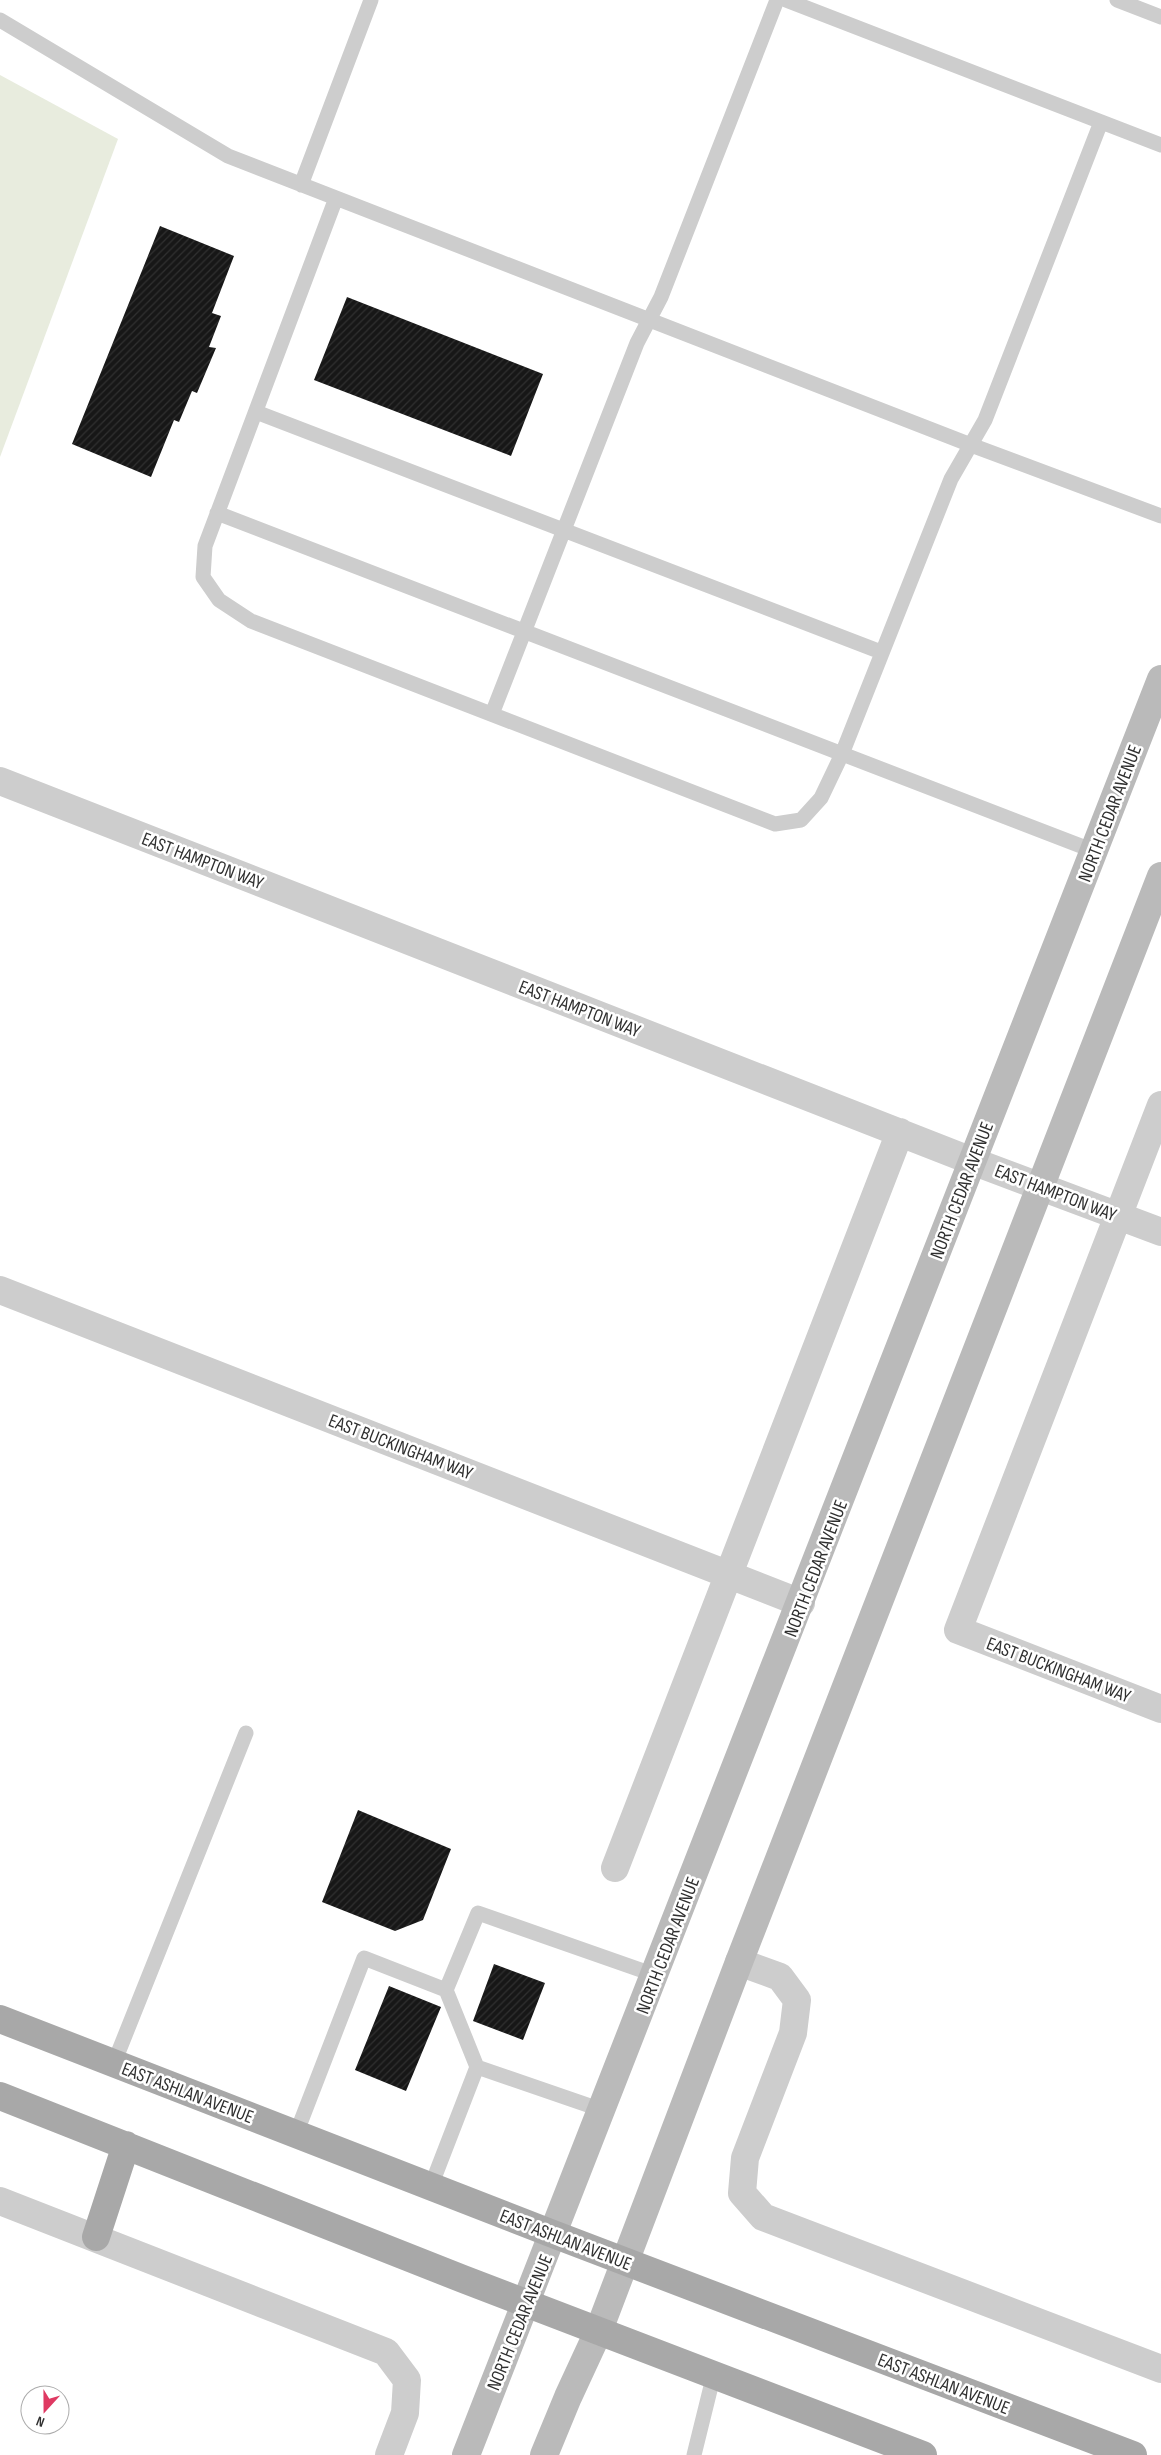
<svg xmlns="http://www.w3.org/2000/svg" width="1161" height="2455" font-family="'Sofia Sans Condensed',sans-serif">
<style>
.green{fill:#e8ecde}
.building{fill:url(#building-hatch)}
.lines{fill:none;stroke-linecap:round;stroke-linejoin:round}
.lane{stroke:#cdcdcd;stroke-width:15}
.street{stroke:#cdcdcd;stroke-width:28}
.secondary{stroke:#bababa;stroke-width:28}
.primary{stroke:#a8a8a8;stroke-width:28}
.labels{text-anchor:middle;stroke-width:5;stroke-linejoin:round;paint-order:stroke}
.street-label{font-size:19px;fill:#303030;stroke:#fff}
</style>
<defs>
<pattern id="building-hatch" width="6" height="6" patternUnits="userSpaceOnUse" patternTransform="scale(1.25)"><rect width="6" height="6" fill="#171717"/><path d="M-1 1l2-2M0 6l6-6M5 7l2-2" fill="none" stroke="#303030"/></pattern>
</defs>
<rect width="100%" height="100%" fill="#fff"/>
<path class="green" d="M0,75L118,139L0,457Z"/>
<path class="building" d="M160,226L234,256L212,313L221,316L209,347L216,348L197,393L192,391L179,422L174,420L151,477L72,444Z
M347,297L543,374L511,456L314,380Z
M358,1810L451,1849L423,1920L395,1931L322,1902Z
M494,1964L545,1983L523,2040L473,2021Z
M389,1986L441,2007L406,2091L355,2070Z"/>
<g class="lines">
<path class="lane" d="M786,0L1161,145
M1117,0L1161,17
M0,20L228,156L971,445L1161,516
M301,185L371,0
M336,198L205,546L203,577L219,600L251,621L775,824L801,820L821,798L842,754L951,479L985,420L1101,122
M256,412L881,652
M217,513L1094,851
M492,714L637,343L661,297L777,0
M446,1990L477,2067
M114,2063L246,1733
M296,2134L364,1958L446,1990L478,1913L655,1975
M431,2186L477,2067L602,2110
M694,2455L714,2374"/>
<path class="street" d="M0,781L972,1161L1161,1232
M1161,1105L958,1630L1161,1709
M0,1290L801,1603
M615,1868L900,1132
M739,1962L780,1977L797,2000L793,2033L745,2158L742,2193L763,2217L1161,2369
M0,2201L386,2352L407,2380L405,2413L389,2455"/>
<path class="secondary" d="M466,2455L1161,679
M544,2455L568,2397L599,2330L739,1962L1161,876"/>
<path class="primary" d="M0,2019L553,2234L1133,2455
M0,2096L463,2279L923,2455
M96,2237L126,2145"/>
</g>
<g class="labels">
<g class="street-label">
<text transform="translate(1109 813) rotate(-69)" y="7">NORTH CEDAR AVENUE</text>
<text transform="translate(203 860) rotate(21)" y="7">EAST HAMPTON WAY</text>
<text transform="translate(580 1008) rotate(21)" y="7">EAST HAMPTON WAY</text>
<text transform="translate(961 1190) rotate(-69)" y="7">NORTH CEDAR AVENUE</text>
<text transform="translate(1056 1192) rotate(21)" y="7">EAST HAMPTON WAY</text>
<text transform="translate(401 1446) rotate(21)" y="7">EAST BUCKINGHAM WAY</text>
<text transform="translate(815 1568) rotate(-69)" y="7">NORTH CEDAR AVENUE</text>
<text transform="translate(1059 1669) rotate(21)" y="7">EAST BUCKINGHAM WAY</text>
<text transform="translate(667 1945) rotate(-69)" y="7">NORTH CEDAR AVENUE</text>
<text transform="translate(188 2092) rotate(21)" y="7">EAST ASHLAN AVENUE</text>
<text transform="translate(566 2239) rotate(21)" y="7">EAST ASHLAN AVENUE</text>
<text transform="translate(519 2322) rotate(-68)" y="7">NORTH CEDAR AVENUE</text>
<text transform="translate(944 2383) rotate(21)" y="7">EAST ASHLAN AVENUE</text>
</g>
</g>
<g transform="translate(45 2410) rotate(201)"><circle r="24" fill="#ffffff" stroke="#acacac"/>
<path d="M0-4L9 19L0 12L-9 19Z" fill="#df3962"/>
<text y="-8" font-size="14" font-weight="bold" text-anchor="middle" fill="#303030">N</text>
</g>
</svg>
